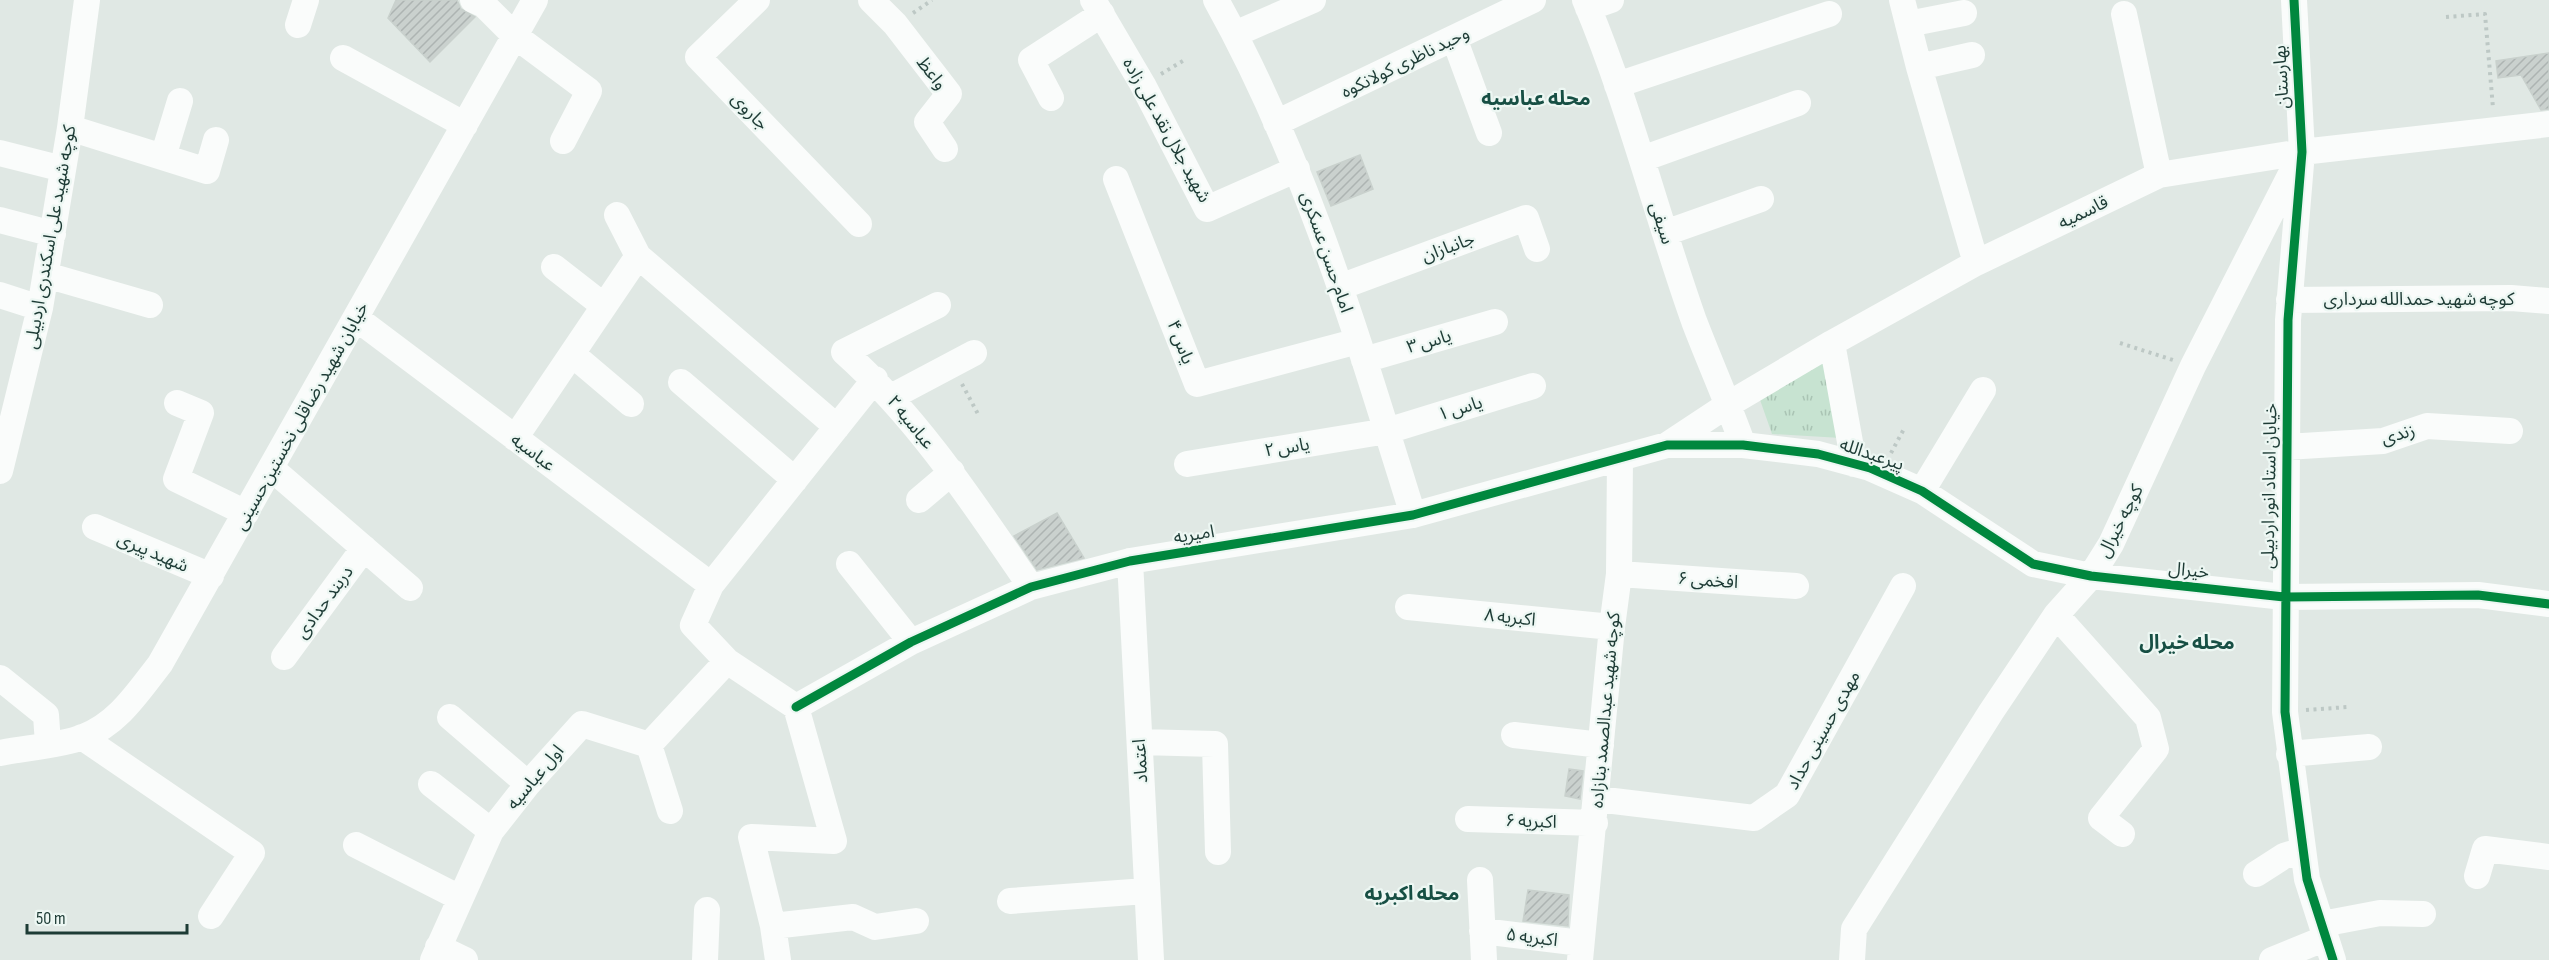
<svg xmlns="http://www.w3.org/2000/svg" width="2549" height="960" font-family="'Sofia Sans Condensed','Noto Sans Arabic',sans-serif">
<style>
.park{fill:url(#park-tufts)}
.building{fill:url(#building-hatch);stroke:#c9d1cd;stroke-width:1.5}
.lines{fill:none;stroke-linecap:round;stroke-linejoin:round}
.path{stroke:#bdc8c5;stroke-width:4;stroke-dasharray:3 4.5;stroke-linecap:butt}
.minor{stroke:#fafcfb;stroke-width:26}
.cycleway-casing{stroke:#edf7f3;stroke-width:13}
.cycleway{stroke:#00873e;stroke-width:9}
.labels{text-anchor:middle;stroke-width:4.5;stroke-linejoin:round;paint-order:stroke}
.street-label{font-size:18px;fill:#1d3b35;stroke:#edf7f3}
.neighbourhood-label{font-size:20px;font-weight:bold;fill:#174f44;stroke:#edf7f3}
</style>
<defs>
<pattern id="park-tufts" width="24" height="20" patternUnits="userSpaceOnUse" patternTransform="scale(1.5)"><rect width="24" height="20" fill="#c7e3d1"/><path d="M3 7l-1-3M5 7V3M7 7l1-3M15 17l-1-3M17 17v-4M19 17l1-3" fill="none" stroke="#aac4b4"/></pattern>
<pattern id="building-hatch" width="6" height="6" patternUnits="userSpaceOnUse" patternTransform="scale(1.5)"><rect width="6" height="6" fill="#cad1ce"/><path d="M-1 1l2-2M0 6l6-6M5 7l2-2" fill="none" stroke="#adb4b2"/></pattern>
</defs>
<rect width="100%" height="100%" fill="#e0e8e4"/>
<path class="park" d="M1827,357L1841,438L1772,434L1759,397Z"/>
<path class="building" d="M396,0H457L461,9L475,17L430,62L388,18Z
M2549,53V109L2541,110L2521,75L2498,78L2496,61Z
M1360,155L1373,189L1331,206L1317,172Z
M1057,513L1084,558L1037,570L1014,536Z
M1569,769L1583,771L1580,799L1565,796Z
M1528,890L1569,895L1568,926L1523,921Z"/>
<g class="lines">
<path class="path" d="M913,13L932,0
M2446,17L2485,14L2493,108
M1161,74L1186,59
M2120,343L2173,360
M962,384L978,414
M1891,453L1905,427
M2306,710L2348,707"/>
<path class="minor" d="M473,0L484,5L515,36L589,91L563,141
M757,0L698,57L859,224
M871,0L895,24L949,94L927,122L945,149
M1093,0L1143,85L1207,209L1297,169
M1216,0C1306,161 1358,339 1413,515
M1585,0C1629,104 1656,214 1694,321C1710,363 1728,403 1743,445
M1902,0L1919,67L1976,263
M2294,0L2302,152L2288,320L2285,712L2307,879L2333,960
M1588,8L1611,0
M2124,14L2159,175
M1908,24L1964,13
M298,25L306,0
M1235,34L1313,0
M1454,38L1489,133
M343,58L465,125
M1919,67L1972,55
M1617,85L1829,14
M1051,98L1031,60L1102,14
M1276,123L1533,0
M70,128L207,171L216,140
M0,153L63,169
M163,157L180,101
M1642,159L1798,103
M1116,179L1197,384L1358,341
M617,215L638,256L837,427
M0,220L53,234
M1665,233L1761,199
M554,267L604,306
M46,275L150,305
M1340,287L1526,218L1537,249
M0,295L40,308
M2289,300L2511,298L2549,301
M938,305L844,352C919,419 974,504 1031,587
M356,318L711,585
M1832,343L1854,464
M572,354L631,404
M1364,360L1495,322
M681,382L795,480
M891,397L974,353
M177,403L201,413L176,479L246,513
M515,438L638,256
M1667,445L1729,404L1832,343L1976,263L2159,175L2302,152L2549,124
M2286,447L2383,441L2427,426L2510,431
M1187,464L1387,431L1533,386
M271,468L410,588
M0,471L40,308L70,128L87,0
M1922,491L1983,390
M919,500L952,472
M95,527L211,576
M1130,561L1151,960
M849,564L911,642
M1619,574L1796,586
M1408,607L1612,627
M2056,615L2148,718L2156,749L2101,818L2122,834
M284,657L364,548
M0,678L46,715L48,744
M796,707L911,642L1031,587L1130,561L1413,515L1667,445H1743L1818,454L1870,468L1922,491L2033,564L2091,576L2284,597L2478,595L2549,604
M796,707L727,661L693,625L711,585L875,379
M450,717L528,784
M1514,735L1601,745
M82,737L252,853L211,916
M1140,742L1215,744L1218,852
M649,745L727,661
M0,753C24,748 60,746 83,737C118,724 138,692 160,664L535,0
M2289,754L2369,747
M431,784L491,831
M1597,799L1754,818L1787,795L1903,586
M1468,819L1595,823
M356,845L460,898
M2256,874L2284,856L2303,850
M2477,876L2485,849L2549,857
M1480,880L1484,960
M1010,901L1146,891
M2322,924L2380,913L2423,914
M773,926L853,917L875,927L916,921
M1482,931L1581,943
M438,947L465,960
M433,960L491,831L528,784L582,724L649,745L670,811
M705,960L707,910
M778,960L773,926L751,837L834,841L796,707
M1580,960L1612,627L1619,574L1620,459
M1852,960L1854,929L1991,712L2056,615L2091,576L2111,544L2193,366L2295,166
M2272,960L2326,938"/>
<g class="cycleway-casing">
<path id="cycleway" d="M2294,0L2302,152L2288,320L2285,712L2307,879L2333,960
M796,707L911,642L1031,587L1130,561L1413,515L1667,445H1743L1818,454L1870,468L1922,491L2033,564L2091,576L2284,597L2478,595L2549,604"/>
</g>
<use href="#cycleway" class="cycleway"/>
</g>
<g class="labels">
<g class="street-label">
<text transform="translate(1405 62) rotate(-26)" y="6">وحید ناظری کولانکوه</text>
<text transform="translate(932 73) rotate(52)" y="6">واعظ</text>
<text transform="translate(2281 77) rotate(-93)" y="6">بهارستان</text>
<text transform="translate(750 111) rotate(46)" y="6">جاروی</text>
<text transform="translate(1167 130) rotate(61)" y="6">شهید جلال نقد علی زاده</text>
<text transform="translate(2083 212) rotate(-26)" y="6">قاسمیه</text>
<text transform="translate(1662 223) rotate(72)" y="6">سیفی</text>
<text transform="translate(50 237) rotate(-80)" y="6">کوچه شهید علی اسکندری اردبیلی</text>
<text transform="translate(1448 247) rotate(-20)" y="6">جانبازان</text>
<text transform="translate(1327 252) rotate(71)" y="6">امام حسن عسکری</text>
<text x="2419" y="305">کوچه شهید حمدالله سرداری</text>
<text transform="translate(1429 341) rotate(-16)" y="6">یاس ۳</text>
<text transform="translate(1181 342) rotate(69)" y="6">یاس ۴</text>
<text transform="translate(1460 408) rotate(-17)" y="6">یاس ۱</text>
<text transform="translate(301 416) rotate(-61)" y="6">خیابان شهید رضاقلی نخستین‌حسینی</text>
<text transform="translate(911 422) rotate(51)" y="6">عباسیه ۲</text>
<text transform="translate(2398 434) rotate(-16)" y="6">زندی</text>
<text transform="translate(1287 447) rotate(-9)" y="6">یاس ۲</text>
<text transform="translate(533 452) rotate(37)" y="6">عباسیه</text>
<text transform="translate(1872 454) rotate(19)" y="6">پیرعبدالله</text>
<text transform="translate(2269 486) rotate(-89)" y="6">خیابان استاد انور اردبیلی</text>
<text transform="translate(2120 521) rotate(-63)" y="6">کوچه خیرال</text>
<text transform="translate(1194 534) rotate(-9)" y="6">امیریه</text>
<text transform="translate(153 552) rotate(23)" y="6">شهید پیری</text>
<text transform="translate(2189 570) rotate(6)" y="6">خیرال</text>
<text transform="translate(1708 580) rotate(4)" y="6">افخمی ۶</text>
<text transform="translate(324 602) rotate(-54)" y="6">دربند حدادی</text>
<text transform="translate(1510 617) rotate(6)" y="6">اکبریه ۸</text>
<text transform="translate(1605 710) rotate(-85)" y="6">کوچه شهید عبدالصمد بنازاده</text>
<text transform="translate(1823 730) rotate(-61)" y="6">مهدی حسینی حداد</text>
<text transform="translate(1140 761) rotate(-93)" y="6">اعتماد</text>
<text transform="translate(535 777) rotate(-50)" y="6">اول عباسیه</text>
<text transform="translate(1531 821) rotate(2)" y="6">اکبریه ۶</text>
<text transform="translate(1532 937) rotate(7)" y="6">اکبریه ۵</text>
</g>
<g class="neighbourhood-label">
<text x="1536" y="105">محله عباسیه</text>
<text x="2187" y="649">محله خیرال</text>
<text x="1412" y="900">محله اکبریه</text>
</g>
</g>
<path d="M27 924v9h160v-9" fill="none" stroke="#1d3b35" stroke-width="3"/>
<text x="36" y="924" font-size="18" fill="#1d3b35" stroke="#edf7f3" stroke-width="4.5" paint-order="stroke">50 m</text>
</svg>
